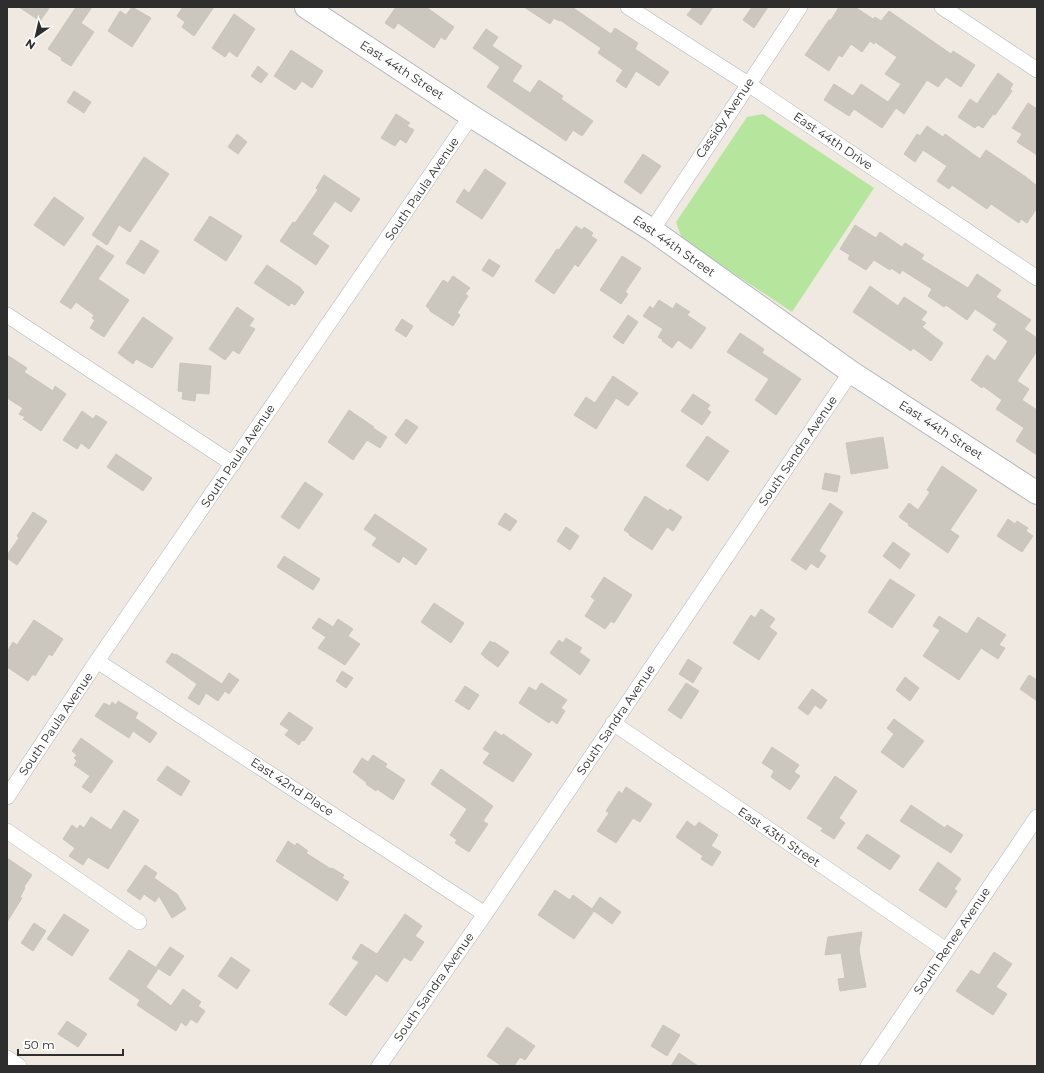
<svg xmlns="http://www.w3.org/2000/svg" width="1044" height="1073" font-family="Montserrat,sans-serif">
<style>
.green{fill:#b6e59e}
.building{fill:#cbc7bf;stroke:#cbc5ba}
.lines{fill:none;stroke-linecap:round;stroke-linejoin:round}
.street-casing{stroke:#b4b7c1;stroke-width:16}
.secondary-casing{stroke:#b4b7c1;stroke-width:24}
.street{stroke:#fff;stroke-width:15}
.secondary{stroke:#fff;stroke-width:22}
.labels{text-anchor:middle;stroke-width:4;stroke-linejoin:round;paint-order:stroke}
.street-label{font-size:12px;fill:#2e2e2e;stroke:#fff}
</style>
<rect width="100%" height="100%" fill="#efe9e1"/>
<path class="green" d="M763,114L874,188L792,312L682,239L676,222L747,117Z"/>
<path class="building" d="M19,7H50L40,21Z
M76,7H92L81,23L94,32L71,66L61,60L62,58L48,49Z
M132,7L151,18L132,47L108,31L120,11L126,15Z
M183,7H214L194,36L182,27L185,22L177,16Z
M396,7H426L454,27L445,40L441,37L434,48L398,23L394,29L385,23Z
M524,7H572L611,34L615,28L638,43L635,49L669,72L659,86L636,71L626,88L616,81L623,70L598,53L601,48L560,20L559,21L554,18L550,24Z
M693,7H713L701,25L687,15Z
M752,7H768L754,28L743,20Z
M839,7H855L873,19L875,17L881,21L889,11L951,54L953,51L975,65L961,87L946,77L938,87L927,80L904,114L896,108L882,128L854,109L849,116L824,100L834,84L853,96L861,84L888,102L901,84L885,74L897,57L875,42L874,44L870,41L862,52L851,44L842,57L839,55L829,71L805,55L829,20H831Z
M234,14L255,29L237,57L229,51L225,57L212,48Z
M486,29L498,37L492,46L522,66L512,81L530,93L539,80L563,96L561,99L593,121L582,136L573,130L566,141L487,87L500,67L473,48Z
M291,50L323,71L312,88L302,81L295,90L274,76Z
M258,66L268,74L261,83L251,76Z
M998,73L1013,84L1010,89L1012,91L995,115L993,114L983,128L978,125L975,128L958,117L970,99L977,104Z
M74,91L91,102L84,113L67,102Z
M1028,103L1037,109V155L1017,142L1022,134L1012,128Z
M396,114L410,123L407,126L414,130L406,143L400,139L395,146L381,138Z
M927,126L943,137L945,134L980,159L986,150L1026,177L1037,186V208L1027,223L1021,219L1019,223L991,204L987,209L952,185L949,189L937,181L947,166L923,150L915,162L904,154L917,134L920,136Z
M237,134L247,142L238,154L228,147Z
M643,154L661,166L641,194L624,182Z
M144,157L169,174L130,232L119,225L107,245L92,235Z
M485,169L506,183L482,219L456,202L464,189L469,193Z
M324,175L360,199L351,212L335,201L312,234L329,246L316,265L280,241L293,222L295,223L318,190L316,188Z
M54,197L84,218L64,246L34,225Z
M210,216L242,236L226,261L194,240Z
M855,225L876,238L880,232L902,247L905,243L924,255L921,259L968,288L977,274L1001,290L996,297L1031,320L1024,329L1037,338V351L1017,381L1029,389L1022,400L1037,410V455L1016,441L1024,428L996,409L1002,400L983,386L982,388L971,380L987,355L995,361L1008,341L993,330L997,324L975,309L967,320L946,305L944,307L928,296L932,289L902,270L900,274L891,268L890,270L874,260L866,270L848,259L850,255L840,249Z
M576,226L582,230L584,227L593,233L591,236L597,240L578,267L575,264L554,294L535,281L557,249L559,250Z
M141,240L159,251L144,274L126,263Z
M97,245L114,256L98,279L129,300L104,337L90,328L95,320L92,318L94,315L76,302L71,309L60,302Z
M622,256L641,268L625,292L628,294L621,304L600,290Z
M489,259L500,266L493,277L482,270Z
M267,265L301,288V289L304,292L295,305L291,303L289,306L254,283Z
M453,276L470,288L465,294L468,296L457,313L460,315L453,326L430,311V310L426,306L443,280L448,283Z
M870,286L898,306L904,297L927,312L921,320L926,323L922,327L943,343L931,361L913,348L911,351L853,312Z
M659,300L673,309L676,303L690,312L687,315L706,328L691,349L678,340L672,348L662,341L663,340L658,337L663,329L643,316L650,306L653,309Z
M237,307L254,319L249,326L255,329L239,354L233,350L225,360L209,349Z
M628,315L638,322L623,344L613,337Z
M143,317L173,338L152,368L136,359L133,364L118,353Z
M402,319L413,326L406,337L395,330Z
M740,333L764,349L762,353L801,379L776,415L755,400L769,379L727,352Z
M7,355L27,368L24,372L53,391L55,386L66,394L41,431L23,419L25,417L19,414L23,408L7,398Z
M180,363L211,366L209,394L196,393L195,401L182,399L183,392L178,391Z
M613,376L638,393L628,406L616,398L596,429L574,415L586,397L595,403Z
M693,394L710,405L707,409L711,412L702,425L681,411Z
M349,410L374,427L373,428L387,437L380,448L367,440L353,460L328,442Z
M82,411L93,419L96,415L107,422L89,449L81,443L77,449L63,440Z
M406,419L418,427L406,444L395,435Z
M707,436L729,451L708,481L686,466Z
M883,437L888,468L851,474L846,443Z
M116,454L152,478L143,491L107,467Z
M942,466L977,490L950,530L959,536L948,553L908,525L909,524L899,517L909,503L918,510L930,492L927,490Z
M825,473L840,476L837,492L822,489Z
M305,482L323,494L299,529L281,517Z
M645,496L668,511L670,509L682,517L673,531L667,527L652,550L629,535L630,534L624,530Z
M830,503L843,512L819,551L826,556L818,568L811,563L806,570L791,560Z
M33,512L47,521L17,565L7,558V555L19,538L17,536Z
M505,513L517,521L510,531L498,524Z
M375,514L427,549L416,565L403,556L399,563L372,545L377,538L364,529Z
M1008,519L1015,524L1017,521L1028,528L1026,531L1033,536L1022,552L997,536Z
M566,527L579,536L570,550L557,541Z
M893,542L910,554L900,569L883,556Z
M284,556L320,579L313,590L277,567Z
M604,577L632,595L614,623L611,621L605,629L585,616L595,600L591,597Z
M890,579L915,595L892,628L868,612Z
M434,603L464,623L451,643L421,622Z
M761,609L775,619L769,627L777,633L759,660L733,643L751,615L755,618Z
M939,616L967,634L978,617L1006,635L999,645L1005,648L998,659L981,648L959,680L923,656L940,630L933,626Z
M319,618L333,627L338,619L353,629L348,636L360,644L345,665L318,648L326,637L312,628Z
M34,620L63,639L52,656L49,654L35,676L33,674L28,681L7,667V652L13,642L17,645Z
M566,638L582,648L579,652L590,660L580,675L550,653L559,640L563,643Z
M490,641L493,643L494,642L509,652L498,667L484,657V656L481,654Z
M172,653L175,655L176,654L222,684L229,673L239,680L229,694L225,691L218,701L206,693L199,705L188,698L197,684L166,662Z
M688,659L702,668L693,683L679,674Z
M342,671L353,678L346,688L336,681Z
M1029,675L1037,680V701L1020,689Z
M905,677L919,688L910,701L896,690Z
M541,683L567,700L561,708L565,711L557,724L552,720L549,723L519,703L529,687L536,691Z
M686,683L699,691L681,719L668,710Z
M465,686L479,695L469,710L455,701Z
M812,689L827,700L821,709L815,705L808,715L798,708Z
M118,701L138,713L135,718L157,733L150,743L133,731L129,738L95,716L104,703L110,706L112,702L116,705Z
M289,712L313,728L304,741L302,740L299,745L285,735L289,730L280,724Z
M894,719L924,741L903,768L881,752L894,734L887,728Z
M495,731L502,736L503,734L532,754L513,782L483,763L490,753L483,749Z
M81,738L113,761L91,793L82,787L90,776L74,765L77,761L74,758L77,755L72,751Z
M772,747L799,765L794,772L800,776L790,790L771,777L774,771L762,763Z
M373,755L387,764L385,767L405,780L393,800L377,789L376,791L366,784L367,783L353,772L362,758L368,762Z
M167,766L190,781L181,796L157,780Z
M441,769L493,806L483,821L488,824L469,852L455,843L457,840L450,835L467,809L431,784Z
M835,776L857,791L839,818L845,823L834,839L821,831L823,828L807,818Z
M626,787L652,804L640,822L633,818L616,843L597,831L609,813L606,811L619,791L622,794Z
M911,805L945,828L947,825L963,835L951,853L900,821Z
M124,810L139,820L108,869L88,857L83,865L69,856L75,848L63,839L72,825L77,829L80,825L84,828L91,817L111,830Z
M687,821L695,827L699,822L718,835L711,846L721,852L712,866L701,859L703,856L676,837Z
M867,834L900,856L890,870L857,848Z
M288,841L295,846L297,843L308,851L306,853L331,869L332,868L344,875L342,878L349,882L337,901L276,861Z
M7,858L32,875L24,887L25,888L20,897L22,898L7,922Z
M938,862L961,879L954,889L957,891L946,908L919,890Z
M145,865L157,873L154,878L177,894L186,909L172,918L159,896L155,902L144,894L140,900L127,891Z
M555,890L570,900L573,895L592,909L600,897L621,912L612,924L594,911L574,939L538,915Z
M64,914L89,930L72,956L47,939Z
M405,914L422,926L415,936L424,942L411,961L404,957L387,982L376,974L346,1016L329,1004L359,962L352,958L361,944L377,954Z
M34,923L46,931L33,951L21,943Z
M862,932L859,950L866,987L840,991L838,979L845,978L841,953L825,955L828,937Z
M170,947L184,956L170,976L156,967Z
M129,950L158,969L146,987L171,1006L183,989L201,1002L198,1006L205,1011L197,1023L191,1019L186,1026L181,1022L176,1031L137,1005L140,1000L109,979Z
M994,952L1012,964L996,987L1007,994L993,1015L956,991L971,970L979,975Z
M231,957L250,970L237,989L218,976Z
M67,1021L87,1034L78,1047L58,1034Z
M663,1025L680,1035L667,1056L651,1046Z
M507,1027L535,1046L525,1060L520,1057L514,1066H502L487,1056Z
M679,1053L698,1066H671Z"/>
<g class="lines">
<g class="street-casing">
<path id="street" d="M628,7L748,84L1037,278
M942,7L1037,70
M652,230L800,7
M7,315L233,464
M97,661L485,914
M613,723L946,950
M7,797L97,661L471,116
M7,831L139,922
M7,1058L19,1066
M379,1066L485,914L851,372
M868,1066L1037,817"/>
</g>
<g class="secondary-casing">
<path id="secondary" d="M306,7L471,116L652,230L851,372L1037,493"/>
</g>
<use href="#street" class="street"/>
<use href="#secondary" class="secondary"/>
</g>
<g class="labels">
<g class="street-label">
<text transform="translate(402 70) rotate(33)" y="4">East 44th Street</text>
<text transform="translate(725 118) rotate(-56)" y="4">Cassidy Avenue</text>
<text transform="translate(833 141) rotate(34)" y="4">East 44th Drive</text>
<text transform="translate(422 189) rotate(-56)" y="4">South Paula Avenue</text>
<text transform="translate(674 246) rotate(35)" y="4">East 44th Street</text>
<text transform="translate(941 430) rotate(33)" y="4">East 44th Street</text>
<text transform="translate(798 451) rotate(-56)" y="4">South Sandra Avenue</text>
<text transform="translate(238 456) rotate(-56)" y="4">South Paula Avenue</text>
<text transform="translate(616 720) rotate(-56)" y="4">South Sandra Avenue</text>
<text transform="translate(56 724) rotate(-56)" y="4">South Paula Avenue</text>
<text transform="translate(292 787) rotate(33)" y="4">East 42nd Place</text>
<text transform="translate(779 837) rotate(34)" y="4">East 43th Street</text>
<text transform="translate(952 941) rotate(-56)" y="4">South Renee Avenue</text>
<text transform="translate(434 987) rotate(-55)" y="4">South Sandra Avenue</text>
</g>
</g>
<rect width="1044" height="1073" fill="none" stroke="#2e2e2e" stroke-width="16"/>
<g transform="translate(36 36) rotate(214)" stroke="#ffffff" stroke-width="3" paint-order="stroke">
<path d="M0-3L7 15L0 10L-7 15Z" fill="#2e2e2e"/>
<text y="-6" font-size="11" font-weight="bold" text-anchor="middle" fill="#2e2e2e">N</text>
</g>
<path d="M18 1049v6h105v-6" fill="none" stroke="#2e2e2e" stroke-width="2"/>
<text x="24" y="1049" font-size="12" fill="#2e2e2e" stroke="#ffffff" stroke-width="3" paint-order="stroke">50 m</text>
</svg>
